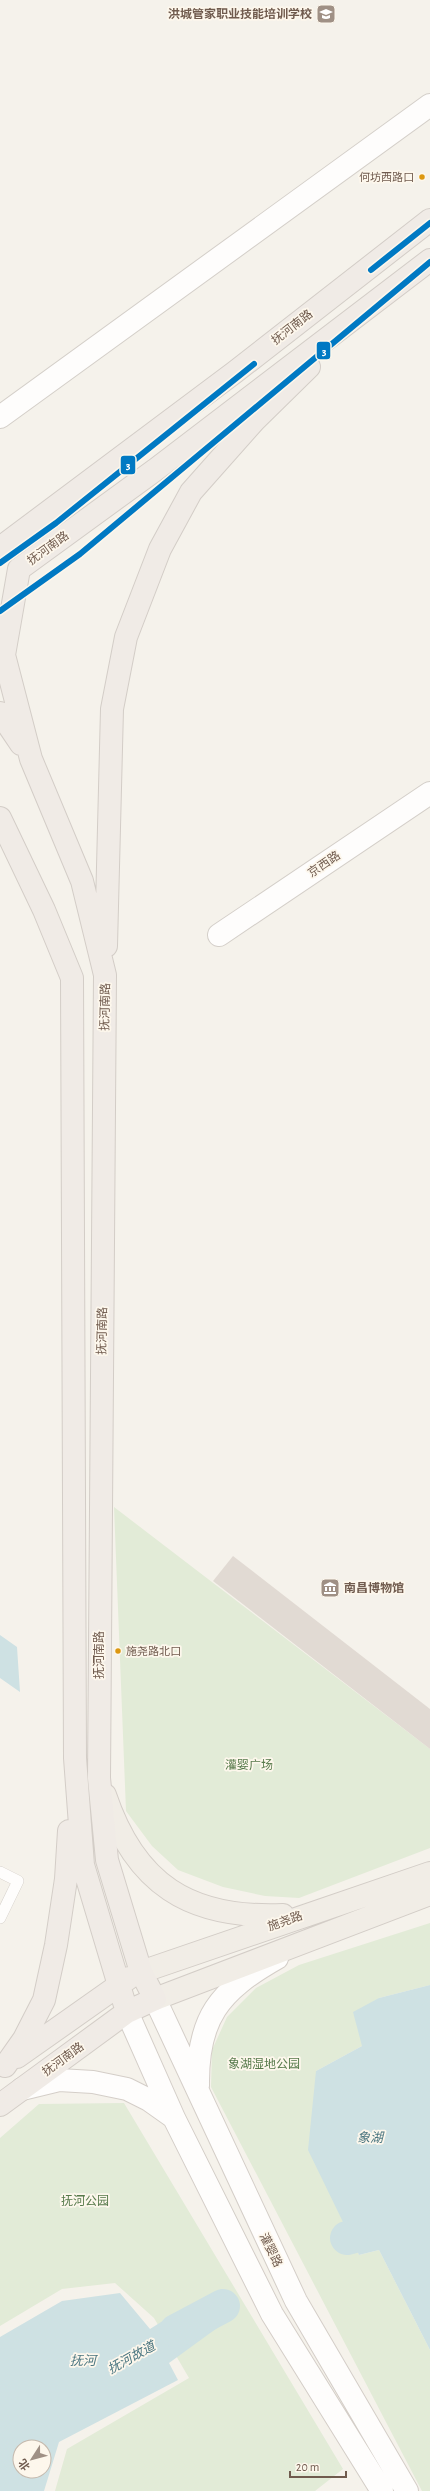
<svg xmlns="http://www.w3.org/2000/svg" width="430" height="2491" font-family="'Alegreya Sans','Noto Sans SC',sans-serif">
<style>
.green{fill:#e2ebd7}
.water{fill:#cee1e3;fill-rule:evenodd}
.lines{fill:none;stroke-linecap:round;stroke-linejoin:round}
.river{stroke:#cee1e3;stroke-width:34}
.building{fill:#e1dad3}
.service-casing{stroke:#d4cfc9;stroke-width:12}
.minor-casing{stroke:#d4cfc9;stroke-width:24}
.secondary-casing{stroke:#d4cec8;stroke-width:24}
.primary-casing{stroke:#d3cdc7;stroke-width:24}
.trunk-casing{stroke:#d3cdc7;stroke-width:24}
.service{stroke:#fefdfc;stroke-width:11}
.minor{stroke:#fefdfc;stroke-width:22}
.secondary{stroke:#fefdfc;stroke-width:22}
.primary{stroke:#f1ede6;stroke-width:22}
.trunk{stroke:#f0ebe6;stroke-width:22}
.metro-1-casing{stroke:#fdf7ec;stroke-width:9}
.metro-1{stroke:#0079c3;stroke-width:6}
.bus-dot{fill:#dc9710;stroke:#fdf7ec;stroke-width:1.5}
.labels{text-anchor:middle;stroke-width:3.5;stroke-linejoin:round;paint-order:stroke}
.bus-label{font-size:11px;fill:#705b4e;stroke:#fdf7ec;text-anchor:end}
.poi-label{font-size:12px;font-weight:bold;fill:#705b4e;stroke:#fdf7ec;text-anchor:end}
.street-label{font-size:12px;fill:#705b4e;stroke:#fdf7ec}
.park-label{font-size:12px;fill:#577a4b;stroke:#fdf7ec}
.water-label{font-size:13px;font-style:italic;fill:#4b7680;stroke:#fdf7ec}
.line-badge{stroke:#fdf7ec;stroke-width:1.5}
.badge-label{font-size:11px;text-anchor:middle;font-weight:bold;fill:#fff}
</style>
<rect width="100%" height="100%" fill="#f5f2eb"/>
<path class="green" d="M114,1507L430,1749V1848L299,1898L265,1896L223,1887L178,1870L152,1846L126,1811Z
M430,1923V1985L379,1998L362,2046L316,2071L343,2218L359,2255L379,2250L430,2350V2491H422L211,2087L212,2050L227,2017L256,1988L299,1965Z
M124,2103L343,2469L315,2491H55L67,2449L189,2378L154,2318L115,2283L62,2289L0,2326V2138L39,2104Z"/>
<path class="water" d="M0,1635L17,1647L20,1692L0,1678Z
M430,1985V2350L379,2250L359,2255L308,2150L316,2071L362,2046L353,2012L379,1998Z
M120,2293L150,2329L177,2312L212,2294L224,2323L169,2363L178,2380L59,2442L44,2491H0V2337L62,2301ZM20,2447H44V2471H20Z"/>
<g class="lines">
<path class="river" d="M347,2238L351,2237
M176,2331L223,2306"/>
</g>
<path class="building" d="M233,1556L430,1709V1749L213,1581Z"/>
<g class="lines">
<g class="service-casing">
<path id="service" d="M0,1872L18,1881L0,1918"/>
</g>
<g class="minor-casing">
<path id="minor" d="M0,417L430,105
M219,935L430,793"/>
</g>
<g class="secondary-casing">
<path id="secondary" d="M155,1999L296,2301L407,2491
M127,2012L174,2118L272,2314L382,2491
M198,2086C197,2018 219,1991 277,1958
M22,2089L59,2080L93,2082L127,2089L149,2100L173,2117"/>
</g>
<g class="primary-casing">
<path id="primary" d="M105,1795C135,1884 189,1919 283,1915
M141,1972L430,1873
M155,1999L430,1894"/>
</g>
<g class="trunk-casing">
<path id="trunk" d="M0,548L235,372L430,220
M0,713L21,744
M0,818L44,910L72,978L75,1758L83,1865L127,2012
M106,946L112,709L126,637L160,549L191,492L254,421L309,367
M17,2057L129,1978
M5,2066L24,2039L44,2000L56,1945L66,1879L69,1831
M0,2105L127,2012L155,1999L141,1972L107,1860L99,1778L105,975L82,881L31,759L4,655L19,569L155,470L430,260"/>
</g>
<use href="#service" class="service"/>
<use href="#minor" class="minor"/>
<use href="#secondary" class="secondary"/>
<use href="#primary" class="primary"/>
<use href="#trunk" class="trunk"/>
<g class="metro-1-casing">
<path id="metro-1" d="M371,270L430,223
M0,563L56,523L254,364
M0,611L80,554L430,262"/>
</g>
<use href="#metro-1" class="metro-1"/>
</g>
<defs>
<g id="school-square" transform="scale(1)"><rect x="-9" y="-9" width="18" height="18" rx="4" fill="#9f9085" stroke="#fdf7ec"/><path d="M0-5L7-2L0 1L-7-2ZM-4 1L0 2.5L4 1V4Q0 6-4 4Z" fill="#fff"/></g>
<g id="museum-square" transform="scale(1)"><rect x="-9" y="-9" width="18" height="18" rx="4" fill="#9f9085" stroke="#fdf7ec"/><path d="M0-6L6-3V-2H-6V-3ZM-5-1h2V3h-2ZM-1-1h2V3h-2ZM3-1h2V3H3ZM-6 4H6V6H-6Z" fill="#fff"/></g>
</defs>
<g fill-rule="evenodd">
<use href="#school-square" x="326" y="14"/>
<use href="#museum-square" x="330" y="1588"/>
</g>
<g class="bus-dot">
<circle cx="422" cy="177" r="3.5"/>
<circle cx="118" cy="1651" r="3.5"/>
</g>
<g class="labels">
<g class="bus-label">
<text x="414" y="181">何坊西路口</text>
<text x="126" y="1655" text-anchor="start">施尧路北口</text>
</g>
<g class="poi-label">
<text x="312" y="18">洪城管家职业技能培训学校</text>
<text x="344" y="1592" text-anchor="start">南昌博物馆</text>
</g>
<g class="street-label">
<text transform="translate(292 327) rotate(-38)" y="4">抚河南路</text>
<text transform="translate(48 548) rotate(-36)" y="4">抚河南路</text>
<text transform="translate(324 864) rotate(-34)" y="4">京西路</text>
<text transform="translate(105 1007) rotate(-89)" y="4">抚河南路</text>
<text transform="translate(102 1331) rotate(-89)" y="4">抚河南路</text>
<text transform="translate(99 1655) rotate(-90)" y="4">抚河南路</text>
<text transform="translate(285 1921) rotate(-19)" y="4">施尧路</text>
<text transform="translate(63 2059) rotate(-36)" y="4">抚河南路</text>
<text transform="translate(271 2250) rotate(64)" y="4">灌婴路</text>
</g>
<g class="park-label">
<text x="249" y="1769">灌婴广场</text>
<text x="264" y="2068">象湖湿地公园</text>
<text x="85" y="2205">抚河公园</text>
</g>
<g class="water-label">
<text x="370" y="2142">象湖</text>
<text transform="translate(131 2357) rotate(-29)" y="5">抚河故道</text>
<text x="83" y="2365">抚河</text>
</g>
</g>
<g class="line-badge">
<rect x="316" y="341" width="15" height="19" rx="4" fill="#0079c3"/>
<rect x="120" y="455" width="16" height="20" rx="4" fill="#0079c3"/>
</g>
<g class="badge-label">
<text x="324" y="355">3</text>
<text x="128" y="469">3</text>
</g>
<g transform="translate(32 2459) rotate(234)"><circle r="19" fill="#fdf7ec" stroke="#c5b9ad"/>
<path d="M0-3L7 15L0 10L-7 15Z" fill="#9f9085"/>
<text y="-6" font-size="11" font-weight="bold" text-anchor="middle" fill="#705b4e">北</text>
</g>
<path d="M290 2471v6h56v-6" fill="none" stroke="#705b4e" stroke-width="2"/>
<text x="296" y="2471" font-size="12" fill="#705b4e" stroke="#fdf7ec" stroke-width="3" paint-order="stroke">20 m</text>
</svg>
